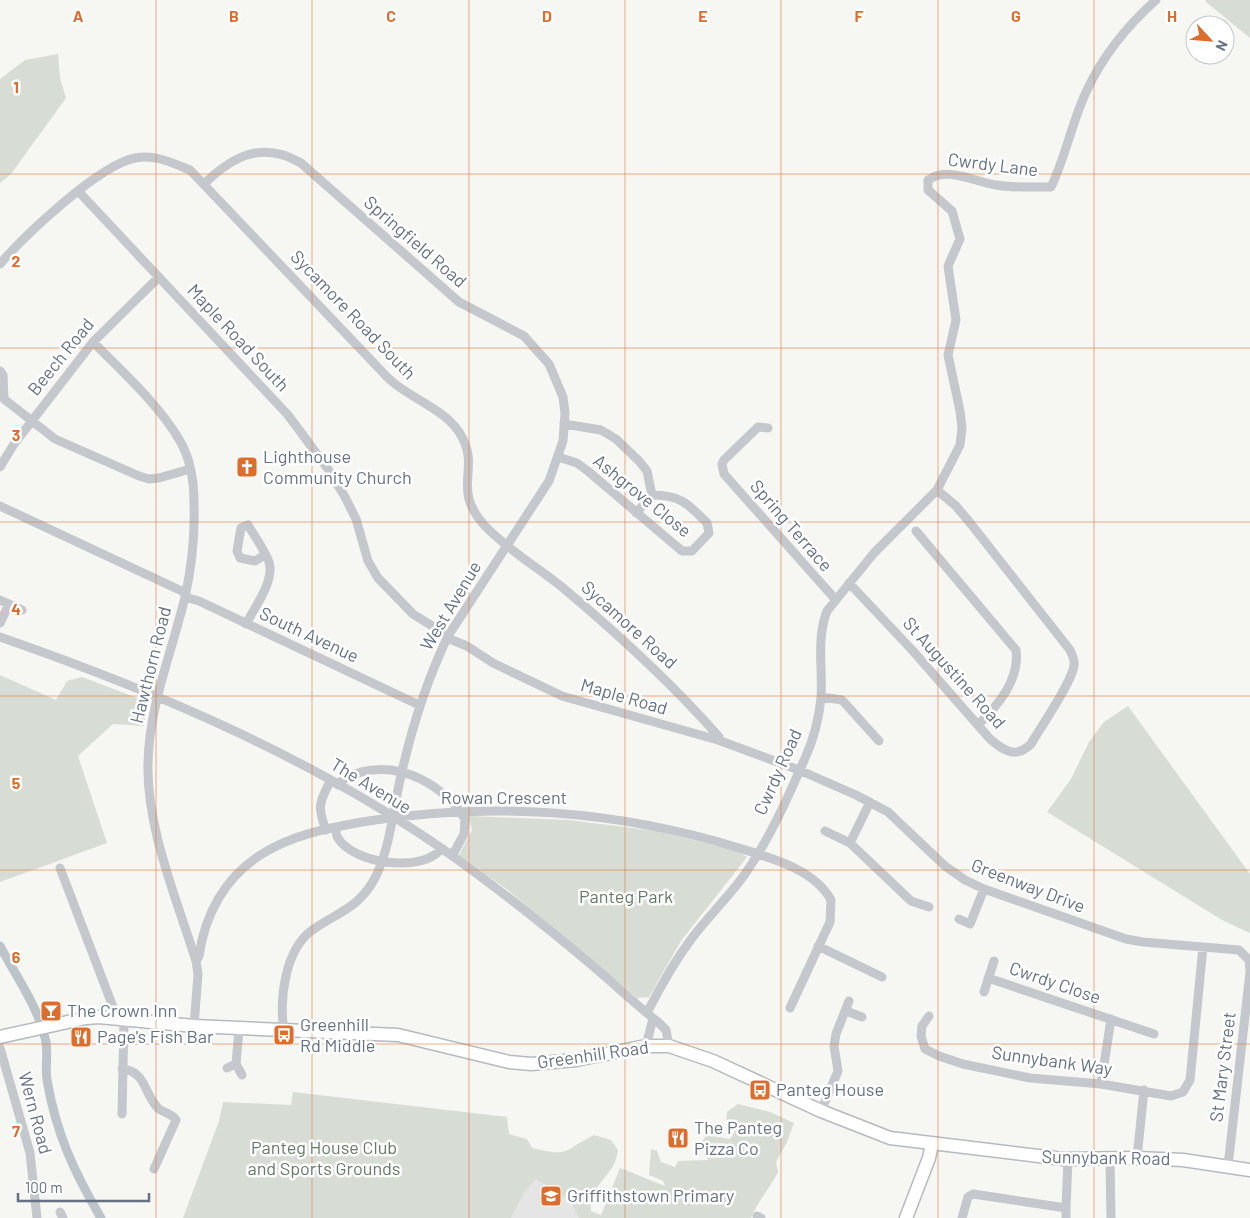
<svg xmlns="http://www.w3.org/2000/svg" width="1250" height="1218" font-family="Barlow,sans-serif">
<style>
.built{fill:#e4e5e4}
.green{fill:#d7ddd4}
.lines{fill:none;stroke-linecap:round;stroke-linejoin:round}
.canal{stroke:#bcc4ca;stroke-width:9}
.secondary-casing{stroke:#b6babf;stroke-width:15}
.street{stroke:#c4c7cb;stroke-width:9}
.secondary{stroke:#fff;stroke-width:12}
.grid{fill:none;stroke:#dd6d2c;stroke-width:1;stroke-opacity:0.55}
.labels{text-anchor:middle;stroke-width:5;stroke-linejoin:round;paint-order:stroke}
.street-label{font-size:18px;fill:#667283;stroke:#fff}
.poi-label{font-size:18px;fill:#667283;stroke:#fff;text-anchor:start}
.park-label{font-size:18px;fill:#667b65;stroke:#fff}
.grid-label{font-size:16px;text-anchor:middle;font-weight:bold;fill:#dd6d2c;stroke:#fff;stroke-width:5;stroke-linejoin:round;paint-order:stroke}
</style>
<rect width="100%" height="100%" fill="#f6f6f3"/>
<path class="built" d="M533,1174L585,1199L591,1218H511Z"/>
<path class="green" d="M1205,0H1250V38L1206,2Z
M58,54L60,78L66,98L11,174L0,183V79L25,60Z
M0,675L56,700L67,681L82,677L148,702L144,726L113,724L78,756L107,843L0,882Z
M1128,706L1250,874V933L1222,920L1047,812L1071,779L1089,742L1104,722Z
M468,816L569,820L657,831L737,851L747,857L681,941L649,997L637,998L509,891L459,855L472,830Z
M293,1092L507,1117L509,1134L527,1139L532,1148C571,1157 562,1151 594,1135L611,1140L618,1150C617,1155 616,1161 613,1166C604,1181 588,1192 591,1211L601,1215L620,1168L665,1186L663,1181L649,1175L651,1149L657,1151L661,1162L675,1167L678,1161L708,1160L700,1145L706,1135L730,1139L735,1131L726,1123L727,1112L738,1104L770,1112L794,1123L787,1142L776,1162L778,1172C770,1188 758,1201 751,1218H579L570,1200L536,1179L524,1193L511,1218H183L219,1121L223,1102L291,1105Z"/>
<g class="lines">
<path class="canal" d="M0,946C16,976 39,1008 46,1042C48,1055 45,1068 47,1080C56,1133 74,1172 101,1218"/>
<g class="secondary-casing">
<path id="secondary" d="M0,1037L86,1018L99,1017L194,1026L398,1035L509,1062L531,1064L576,1060L646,1046H669L713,1061L821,1111L890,1138L1063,1159L1137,1158L1183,1160L1250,1170
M906,1218L929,1158L932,1144"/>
</g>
<path class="street" d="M205,183C234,155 263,141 301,163L459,302L524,336L549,364L563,397L565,413L563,441L549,481L448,636C426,682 411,730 400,780C393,811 390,847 376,876C360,908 338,912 311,931C285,951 279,999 284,1030
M79,192L288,415L328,469L345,497L356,519L368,561L378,578L413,614L448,636
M0,264C25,235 99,165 135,158C154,154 173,163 190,170L389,379C412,400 447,409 462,437C480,470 451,489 485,526C507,549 537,567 562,587C618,634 671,682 719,737L718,740
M93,342C122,371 160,406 180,441C191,460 194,483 194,503C195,535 192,566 185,597C172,652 149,706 148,763C146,827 177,900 196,961L198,974L194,1026
M0,371L3,375L4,399L55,439L139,476L149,479L159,478L190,469
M768,428L758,427L724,460L722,464L724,474L835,599
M558,457L577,463L589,472L682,551H692L709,533L707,523C688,504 681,495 652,495L647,471L639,461L616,439L601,430L564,424
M0,467L14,444L93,342L159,277
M0,506L186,593
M636,513L652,495
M916,531L1016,650C1020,680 998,705 978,725
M849,583L913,651L990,739C1004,751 1016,759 1031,744C1040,728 1073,681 1074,665C1075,660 1072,655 1070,650L971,524L956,506L937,490
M185,597L199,601L419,705
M0,600L9,604L0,623
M9,604L22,610
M246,624C254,608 275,581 269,562C264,549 255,537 248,525L241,528L237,551L240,558L255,561L265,555
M0,637C158,692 316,759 454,857C500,890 544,925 587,961C611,981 634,1003 658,1022L666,1030L669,1046
M447,638L467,646L493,663L562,696L718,740L799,770L856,795L888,812L945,866L965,880L984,889L1126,939L1143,942L1239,950L1249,960L1250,970
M821,697L842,700L879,741
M338,785C343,777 353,775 361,772C403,762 443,785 465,819L464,834L452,856
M336,827C336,830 336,836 338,838C353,864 423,873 441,849
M326,830C317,807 319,802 331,780
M825,831L850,843L911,901L929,907
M850,843L870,802
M60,868L118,1020
M959,919L970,924L984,889
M818,946L882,977
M196,961L199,956C205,914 225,877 262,854C292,835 328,828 362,822C488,801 617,810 739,848C771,858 814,869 831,900L830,922L790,1008
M988,978L1154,1034
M984,992L994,961
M846,1011L862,1017
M647,1013C660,987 674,962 692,938C709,915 731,895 747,871C771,836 789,795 806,756C814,738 819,717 821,698C823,669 816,639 827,611L874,553L937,490L960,445L962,428L960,411L948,355L956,320L948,266L960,239L952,211L928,190V180C947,166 975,182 996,185C1014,188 1033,187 1051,187C1066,156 1072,121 1087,90C1103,56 1128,25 1156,0
M929,1016L922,1026L921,1036L925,1049L939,1056L963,1064L1030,1078L1101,1084L1171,1096L1183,1092L1190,1080L1203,947
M646,1046L653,1018
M0,1048L30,1153L37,1218
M236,1064L239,1029
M227,1068L236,1064L242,1075
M122,1069C147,1071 144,1096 159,1109C165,1113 172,1114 176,1120L154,1169
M1101,1084L1111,1019
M821,1111L838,1071L834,1046L836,1034L849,1001
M122,1114L124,1020
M1137,1158L1144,1090
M1110,1159L1111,1218
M1228,1166L1250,972
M60,1212L63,1218
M757,1216L761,1218
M962,1218L968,1197L973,1194L1066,1208L1068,1160
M1066,1218V1208"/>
<use href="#secondary" class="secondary"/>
</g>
<path class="grid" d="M156,0V1218M312,0V1218M469,0V1218M625,0V1218M781,0V1218M938,0V1218M1094,0V1218M0,174H1250M0,348H1250M0,522H1250M0,696H1250M0,870H1250M0,1044H1250"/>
<defs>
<g id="church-square" transform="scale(1.125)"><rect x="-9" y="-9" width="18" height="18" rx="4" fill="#dd6d2c" stroke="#fff"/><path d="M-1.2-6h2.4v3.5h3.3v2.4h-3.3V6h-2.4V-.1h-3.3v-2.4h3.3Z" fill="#fff"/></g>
<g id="bar-square" transform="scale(1.125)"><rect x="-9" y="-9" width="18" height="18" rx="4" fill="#dd6d2c" stroke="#fff"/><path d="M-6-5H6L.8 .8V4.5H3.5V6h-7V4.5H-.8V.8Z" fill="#fff"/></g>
<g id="bus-square" transform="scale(1.125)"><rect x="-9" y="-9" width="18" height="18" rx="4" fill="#dd6d2c" stroke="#fff"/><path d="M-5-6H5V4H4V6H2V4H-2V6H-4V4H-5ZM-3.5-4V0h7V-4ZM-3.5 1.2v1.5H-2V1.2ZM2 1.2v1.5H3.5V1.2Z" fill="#fff"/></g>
<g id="restaurant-square" transform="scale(1.125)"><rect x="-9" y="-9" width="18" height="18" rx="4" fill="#dd6d2c" stroke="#fff"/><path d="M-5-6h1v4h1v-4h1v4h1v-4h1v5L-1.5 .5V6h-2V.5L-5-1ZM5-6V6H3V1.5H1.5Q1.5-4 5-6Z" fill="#fff"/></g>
<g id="school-square" transform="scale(1.125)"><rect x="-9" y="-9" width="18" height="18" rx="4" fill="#dd6d2c" stroke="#fff"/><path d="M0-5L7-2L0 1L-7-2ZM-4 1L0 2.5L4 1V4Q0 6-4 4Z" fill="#fff"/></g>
</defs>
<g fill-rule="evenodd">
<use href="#church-square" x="247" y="467"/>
<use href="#bar-square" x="51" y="1011"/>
<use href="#bus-square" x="284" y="1035"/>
<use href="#restaurant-square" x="81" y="1037"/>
<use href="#bus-square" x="760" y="1090"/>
<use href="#restaurant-square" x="678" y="1138"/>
<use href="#school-square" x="551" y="1196"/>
</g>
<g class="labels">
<g class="street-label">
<text transform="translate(993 165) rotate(7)" y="6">Cwrdy Lane</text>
<text transform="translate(415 242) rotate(41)" y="6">Springfield Road</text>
<text transform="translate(353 315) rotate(46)" y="6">Sycamore Road South</text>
<text transform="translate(238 338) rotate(47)" y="6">Maple Road South</text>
<text transform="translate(61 357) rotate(-51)" y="6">Beech Road</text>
<text transform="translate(642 496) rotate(39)" y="6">Ashgrove Close</text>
<text transform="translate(791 526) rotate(49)" y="6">Spring Terrace</text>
<text transform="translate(451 606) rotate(-59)" y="6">West Avenue</text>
<text transform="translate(629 625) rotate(42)" y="6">Sycamore Road</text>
<text transform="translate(309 635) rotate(25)" y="6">South Avenue</text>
<text transform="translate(151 665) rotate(-76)" y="6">Hawthorn Road</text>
<text transform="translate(954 673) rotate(48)" y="6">St Augustine Road</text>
<text transform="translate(624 697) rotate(16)" y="6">Maple Road</text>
<text transform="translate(778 772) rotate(-66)" y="6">Cwrdy Road</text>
<text transform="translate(371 786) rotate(31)" y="6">The Avenue</text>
<text x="504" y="804">Rowan Crescent</text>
<text transform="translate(1028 886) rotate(21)" y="6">Greenway Drive</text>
<text transform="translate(1055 983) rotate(19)" y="6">Cwrdy Close</text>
<text transform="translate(593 1055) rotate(-8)" y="6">Greenhill Road</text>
<text transform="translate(1052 1061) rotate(8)" y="6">Sunnybank Way</text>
<text transform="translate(1223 1067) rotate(-83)" y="6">St Mary Street</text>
<text transform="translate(35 1113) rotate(75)" y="6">Wern Road</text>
<text transform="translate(1106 1158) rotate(1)" y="6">Sunnybank Road</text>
</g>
<g class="poi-label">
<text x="263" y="463">Lighthouse<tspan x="263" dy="21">Community Church</tspan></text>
<text x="67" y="1017">The Crown Inn</text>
<text x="300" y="1031">Greenhill<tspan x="300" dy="21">Rd Middle</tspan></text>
<text x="97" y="1043">Page's Fish Bar</text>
<text x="776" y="1096">Panteg House</text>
<text x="694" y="1134">The Panteg<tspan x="694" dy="21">Pizza Co</tspan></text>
<text x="567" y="1202">Griffithstown Primary</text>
</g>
<g class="park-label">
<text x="626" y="903">Panteg Park</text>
<text x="324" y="1154">Panteg House Club<tspan x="324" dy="21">and Sports Grounds</tspan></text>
</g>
</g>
<g class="grid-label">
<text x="78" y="22">A</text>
<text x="234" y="22">B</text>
<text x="391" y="22">C</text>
<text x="547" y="22">D</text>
<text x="703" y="22">E</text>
<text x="859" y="22">F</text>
<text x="1016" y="22">G</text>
<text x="1172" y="22">H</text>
<text x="16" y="93">1</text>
<text x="16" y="267">2</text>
<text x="16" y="441">3</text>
<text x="16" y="615">4</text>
<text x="16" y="789">5</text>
<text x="16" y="963">6</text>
<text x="16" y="1137">7</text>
</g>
<g transform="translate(1210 40) rotate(116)"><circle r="24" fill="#ffffff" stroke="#c2c7cd"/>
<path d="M0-4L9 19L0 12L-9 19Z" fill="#dd6d2c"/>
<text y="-8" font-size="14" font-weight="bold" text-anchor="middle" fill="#667283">N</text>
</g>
<path d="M18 1193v8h131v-8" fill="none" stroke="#667283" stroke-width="2.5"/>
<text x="25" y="1193" font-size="15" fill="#667283" stroke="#ffffff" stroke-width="4" paint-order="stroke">100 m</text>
</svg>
